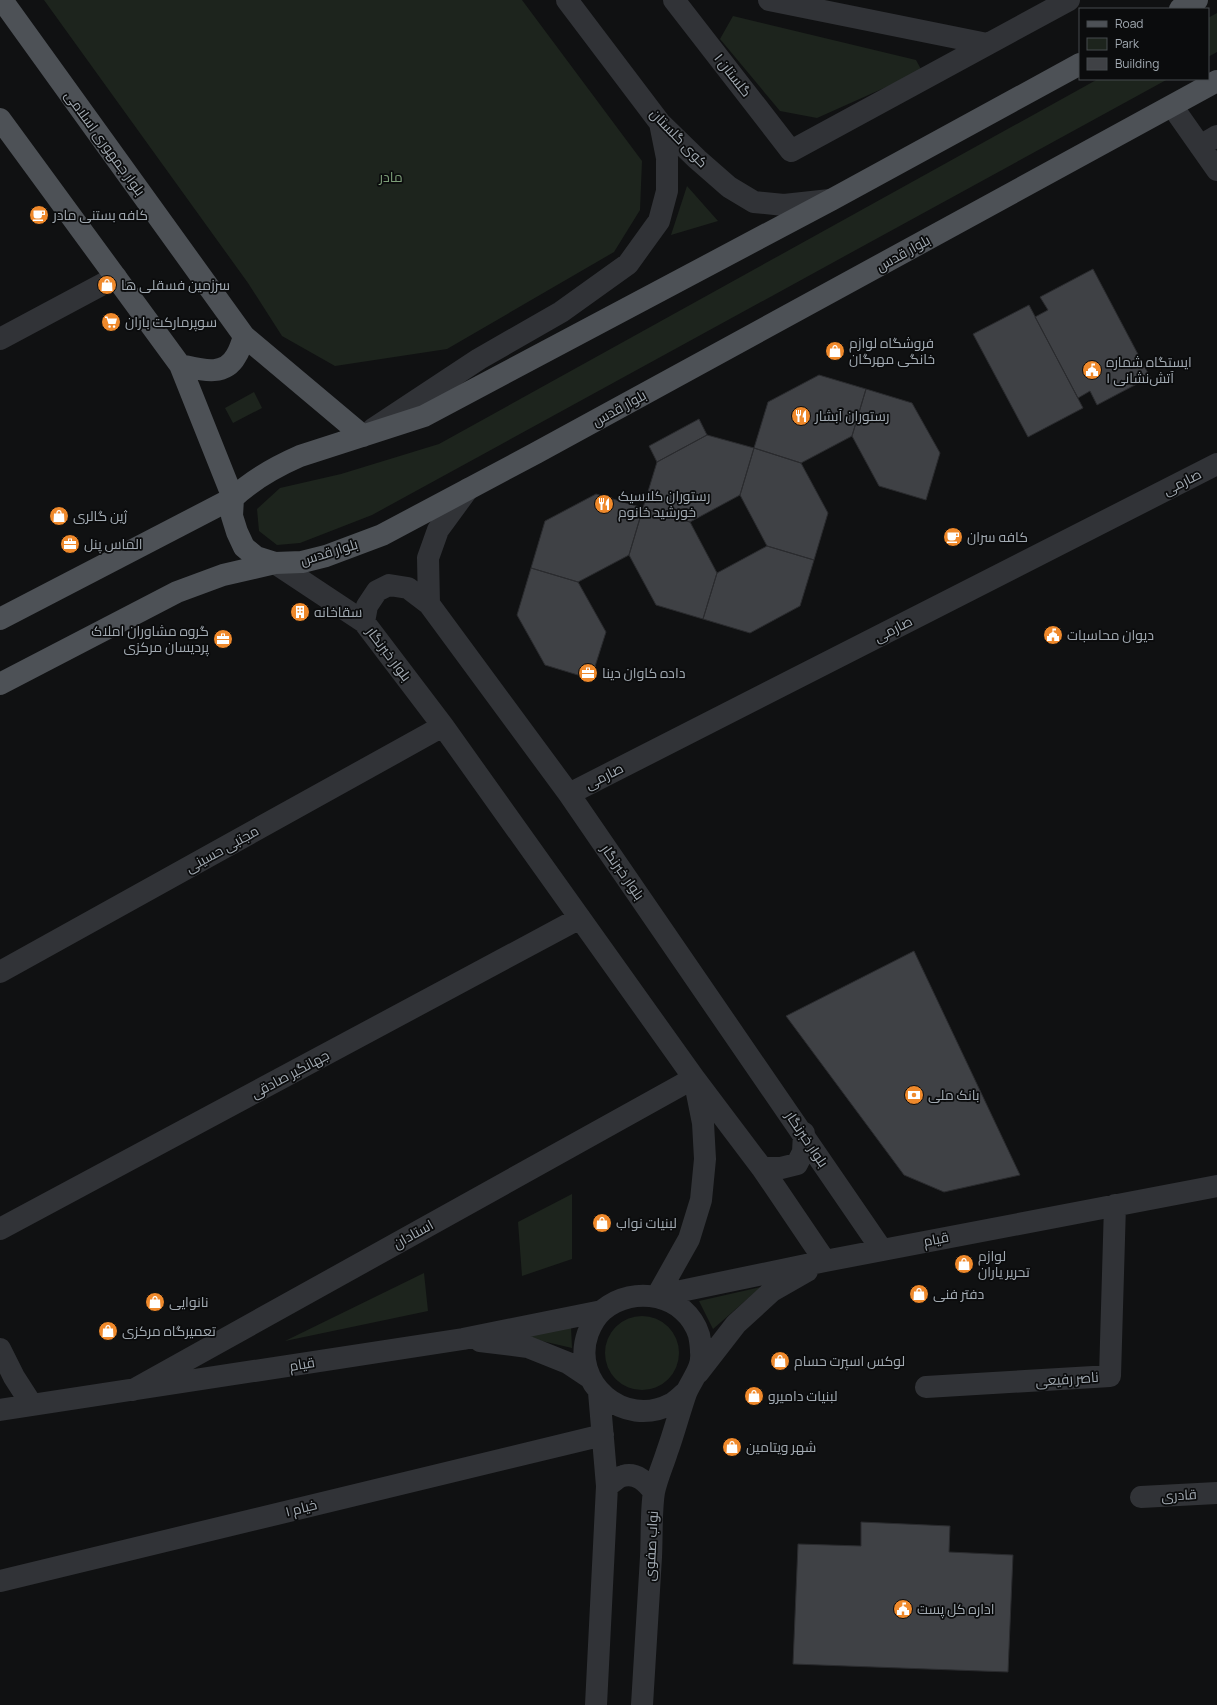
<svg xmlns="http://www.w3.org/2000/svg" width="1217" height="1705" font-family="Manrope,Cairo,sans-serif">
<style>
.green{fill:#1d241d}
.building{fill:#3f4145;stroke:#2a2b2e}
.lines{fill:none;stroke-linecap:round;stroke-linejoin:round}
.minor{stroke:#313337;stroke-width:22}
.major{stroke:#4d5156;stroke-width:22}
.labels{text-anchor:middle;stroke-width:3.5;stroke-linejoin:round;paint-order:stroke}
.street-label{font-size:14px;fill:#a2aab2;stroke:#0b0c0d}
.park-label{font-size:14px;fill:#7d9e78;stroke:#0b0c0d}
.poi-label{font-size:14px;fill:#a2aab2;stroke:#0b0c0d;text-anchor:start}
</style>
<rect width="100%" height="100%" fill="#101112"/>
<path class="green" d="M44,0H522L642,161L640,210L614,252L447,349L335,366L282,336L248,283Z
M1217,13V52L1208,57V18Z
M733,16L916,60L922,71L817,118L780,111L720,39Z
M1098,79H1168L372,515L300,543L277,545L259,531L257,509L280,488L341,474L439,444Z
M687,186L718,221L671,235Z
M254,392L262,408L233,423L225,408Z
M572,1194V1259L522,1276L518,1222Z
M424,1273L428,1311L285,1341Z
M761,1287L713,1329L699,1301Z
M605 1353a37 37 0 1 1 74 0a37 37 0 1 1-74 0Z
M571,1327L572,1348L516,1335Z"/>
<path class="building" d="M1093,269L1150,377L1097,405L1090,391L1078,398L1035,317L1048,310L1040,297Z
M1029,305L1083,408L1028,437L973,334Z
M819,375L866,389L852,436L801,463L754,448L768,402Z
M866,389L912,403L940,453L926,500L879,486L852,436Z
M699,419L707,435L657,462L649,446Z
M707,435L754,448L740,495L690,522L643,508L657,462Z
M754,448L801,463L828,513L814,560L767,546L740,495Z
M596,494L643,508L629,555L578,582L531,568L545,521Z
M643,508L690,522L717,573L703,619L656,605L629,555Z
M767,546L814,560L800,606L750,633L703,619L717,573Z
M531,568L578,582L606,632L591,679L545,665L517,615Z
M292 612a8 8 0 1 1 16 0a8 8 0 1 1-16 0Z
M914,951L1020,1175L944,1192L904,1175L786,1016Z
M861,1522L950,1526L949,1552L1013,1555L1008,1672L793,1664L798,1544L861,1546Z"/>
<g class="lines">
<path class="minor" d="M567,0L660,123L697,159L729,187L754,202L784,205L830,200
M674,0L791,151L1069,0
M769,0L987,44
M1172,106L1217,170
M1200,146L1217,136
M0,339L116,277
M373,429L479,359L561,312L628,264L659,221L667,191V158L660,123
M468,489L438,530L428,558L429,604L569,794L882,1250
M275,563L364,622L443,726L694,1078L762,1168L825,1261
M364,622L367,606L377,591L389,585L408,588L429,604
M569,794L1217,464
M0,972L443,726
M762,1168H781L797,1164L803,1152L804,1133
M0,1229L580,918
M657,1296L825,1261L1217,1186
M480,1341L528,1347L568,1363L589,1377
M0,1349L14,1377L32,1405
M698,1373L736,1324L772,1291L807,1271
M926,1387L1110,1376L1115,1205
M133,1390L694,1078L703,1123L705,1159L701,1200L689,1239L657,1296
M0,1410L463,1339L602,1311
M607,1486C612,1483 618,1477 623,1476C637,1472 647,1483 654,1492
M1141,1497L1217,1493
M0,1581L603,1435
M596,1705L607,1486L599,1392
M642,1705C645,1656 648,1606 651,1557C652,1538 651,1509 654,1492C657,1478 663,1465 667,1452C674,1433 679,1413 686,1393C692,1379 703,1368 701,1352C701,1347 700,1340 699,1335C686,1294 634,1284 603,1310C596,1316 591,1325 588,1333C570,1383 624,1429 671,1404C677,1401 682,1395 687,1391"/>
<path class="major" d="M2,0L244,336L363,436
M1180,9L1197,0
M0,119L180,365L233,498L232,516L237,532L244,547L256,557L275,563
M180,365C199,369 224,378 236,356C240,350 242,343 244,336
M0,619L233,498C253,479 275,467 300,456L424,416L831,200L1080,64
M0,684L177,592L223,575L275,563L302,562L326,556L382,535L536,453L1217,81"/>
</g>
<defs>
<g id="cafe-disc" transform="scale(1)"><circle r="9.5" fill="#ef892b" stroke="#0b0c0d"/><path d="M-5.5-4.5H6V0H3Q3 3.5 0 3.5H-2.5Q-5.5 3.5-5.5 0ZM3-3.2v2h1.7v-2ZM-6 4.5H4V6H-6Z" fill="#fff"/></g>
<g id="shop-disc" transform="scale(1)"><circle r="9.5" fill="#ef892b" stroke="#0b0c0d"/><path d="M-5-2.5h2.3a2.7 3.5 0 0 1 5.4 0H5L5.5 6h-11ZM-1.5-2.5h3a1.5 2.3 0 0 0-3 0Z" fill="#fff"/></g>
<g id="supermarket-disc" transform="scale(1)"><circle r="9.5" fill="#ef892b" stroke="#0b0c0d"/><path d="M-6-5.5h2.5l.6 2H6L4.5 2H-2.5L-4.4-4H-6ZM-1.5 3.2a1.3 1.3 0 1 0 .1 0ZM3 3.2a1.3 1.3 0 1 0 .1 0Z" fill="#fff"/></g>
<g id="civic-disc" transform="scale(1)"><circle r="9.5" fill="#ef892b" stroke="#0b0c0d"/><path d="M-.6-6.5H3V-4.5H.6V-3L4-1V1h2V6H-6V1h2V-1L-.6-3ZM-1.2 2.5V6h2.4V2.5Z" fill="#fff"/></g>
<g id="restaurant-disc" transform="scale(1)"><circle r="9.5" fill="#ef892b" stroke="#0b0c0d"/><path d="M-5-6h1v4h1v-4h1v4h1v-4h1v5L-1.5 .5V6h-2V.5L-5-1ZM5-6V6H3V1.5H1.5Q1.5-4 5-6Z" fill="#fff"/></g>
<g id="office-disc" transform="scale(1)"><circle r="9.5" fill="#ef892b" stroke="#0b0c0d"/><path d="M-6-3h4V-5.5h4V-3h4V5H-6ZM-1-4.5V-3h2v-1.5ZM-6 0V1H6V0Z" fill="#fff"/></g>
<g id="building-disc" transform="scale(1)"><circle r="9.5" fill="#ef892b" stroke="#0b0c0d"/><path d="M-4-6H4V6H1V3H-1V6H-4ZM-2.5-4.3h1.7v1.8h-1.7ZM.8-4.3h1.7v1.8H.8ZM-2.5-1h1.7V.8h-1.7ZM.8-1h1.7V.8H.8Z" fill="#fff"/></g>
<g id="bank-disc" transform="scale(1)"><circle r="9.5" fill="#ef892b" stroke="#0b0c0d"/><path d="M-6-4H6V4H-6ZM0-2.3a2.3 2.3 0 1 0 0 4.6a2.3 2.3 0 1 0 0-4.6Z" fill="#fff"/></g>
</defs>
<g fill-rule="evenodd">
<use href="#cafe-disc" x="39" y="215"/>
<use href="#shop-disc" x="107" y="285"/>
<use href="#supermarket-disc" x="111" y="322"/>
<use href="#shop-disc" x="835" y="351"/>
<use href="#civic-disc" x="1092" y="370"/>
<use href="#restaurant-disc" x="801" y="416"/>
<use href="#restaurant-disc" x="604" y="504"/>
<use href="#shop-disc" x="59" y="516"/>
<use href="#cafe-disc" x="953" y="537"/>
<use href="#office-disc" x="70" y="544"/>
<use href="#building-disc" x="300" y="612"/>
<use href="#civic-disc" x="1053" y="635"/>
<use href="#office-disc" x="223" y="639"/>
<use href="#office-disc" x="588" y="673"/>
<use href="#bank-disc" x="914" y="1095"/>
<use href="#shop-disc" x="602" y="1223"/>
<use href="#shop-disc" x="964" y="1264"/>
<use href="#shop-disc" x="919" y="1294"/>
<use href="#shop-disc" x="155" y="1302"/>
<use href="#shop-disc" x="108" y="1331"/>
<use href="#shop-disc" x="780" y="1361"/>
<use href="#shop-disc" x="754" y="1396"/>
<use href="#shop-disc" x="732" y="1447"/>
<use href="#civic-disc" x="903" y="1609"/>
</g>
<g class="labels">
<g class="street-label">
<text transform="translate(733 75) rotate(52)" y="5">گلستان ۱</text>
<text transform="translate(679 138) rotate(46)" y="5">کوی گلستان</text>
<text transform="translate(105 143) rotate(54)" y="5">بلوار جمهوری اسلامی</text>
<text transform="translate(903 253) rotate(-29)" y="5">بلوار قدس</text>
<text transform="translate(619 408) rotate(-29)" y="5">بلوار قدس</text>
<text transform="translate(1182 482) rotate(-27)" y="5">صارمی</text>
<text transform="translate(329 552) rotate(-17)" y="5">بلوار قدس</text>
<text transform="translate(893 629) rotate(-27)" y="5">صارمی</text>
<text transform="translate(389 654) rotate(53)" y="5">بلوار خبرنگار</text>
<text transform="translate(604 776) rotate(-27)" y="5">صارمی</text>
<text transform="translate(222 849) rotate(-29)" y="5">مجتبی حسینی</text>
<text transform="translate(623 872) rotate(55)" y="5">بلوار خبرنگار</text>
<text transform="translate(290 1074) rotate(-28)" y="5">جهانگیر صادقی</text>
<text transform="translate(807 1139) rotate(56)" y="5">بلوار خبرنگار</text>
<text transform="translate(413 1234) rotate(-29)" y="5">استادان</text>
<text transform="translate(936 1239) rotate(-11)" y="5">قیام</text>
<text transform="translate(302 1364) rotate(-9)" y="5">قیام</text>
<text transform="translate(1067 1379) rotate(-4)" y="5">ناصر رفیعی</text>
<text transform="translate(1179 1495) rotate(-3)" y="5">قادری</text>
<text transform="translate(301 1508) rotate(-14)" y="5">خیام ۱</text>
<text transform="translate(651 1546) rotate(-87)" y="5">نواب صفوی</text>
</g>
<g class="park-label">
<text x="391" y="182">مادر</text>
</g>
<g class="poi-label">
<text x="53" y="220">کافه بستنی مادر</text>
<text x="121" y="290">سرزمین فسقلی ها</text>
<text x="125" y="327">سوپرمارکت باران</text>
<text x="849" y="348">فروشگاه لوازم<tspan x="849" dy="16">خانگی مهرگان</tspan></text>
<text x="1106" y="367">ایستگاه شماره<tspan x="1106" dy="16">۱ آتش‌نشانی</tspan></text>
<text x="815" y="421">رستوران آبشار</text>
<text x="618" y="501">رستوران کلاسیک<tspan x="618" dy="16">خورشید خانوم</tspan></text>
<text x="73" y="521">ژین گالری</text>
<text x="967" y="542">کافه سران</text>
<text x="84" y="549">الماس پنل</text>
<text x="314" y="617">سقاخانه</text>
<text x="209" y="636" text-anchor="end">گروه مشاوران املاک<tspan x="209" dy="16">پردیسان مرکزی</tspan></text>
<text x="1067" y="640">دیوان محاسبات</text>
<text x="602" y="678">داده کاوان دینا</text>
<text x="928" y="1100">بانک ملی</text>
<text x="616" y="1228">لبنیات نواب</text>
<text x="978" y="1261">لوازم<tspan x="978" dy="16">تحریر یاران</tspan></text>
<text x="933" y="1299">دفتر فنی</text>
<text x="169" y="1307">نانوایی</text>
<text x="122" y="1336">تعمیرگاه مرکزی</text>
<text x="794" y="1366">لوکس اسپرت حسام</text>
<text x="768" y="1401">لبنیات دامیرو</text>
<text x="746" y="1452">شهر ویتامین</text>
<text x="917" y="1614">اداره کل پست</text>
</g>
</g>
<rect x="1079" y="8" width="130" height="72" fill="#0b0c0d" stroke="#474b4f"/>
<rect x="1087" y="21" width="20" height="6" fill="#4d5156" stroke="#474b4f"/>
<text x="1115" y="28" font-size="12" fill="#a2aab2">Road</text>
<rect x="1087" y="38" width="20" height="12" fill="#1d241d" stroke="#474b4f"/>
<text x="1115" y="48" font-size="12" fill="#a2aab2">Park</text>
<rect x="1087" y="58" width="20" height="12" fill="#3f4145" stroke="#474b4f"/>
<text x="1115" y="68" font-size="12" fill="#a2aab2">Building</text>
</svg>
